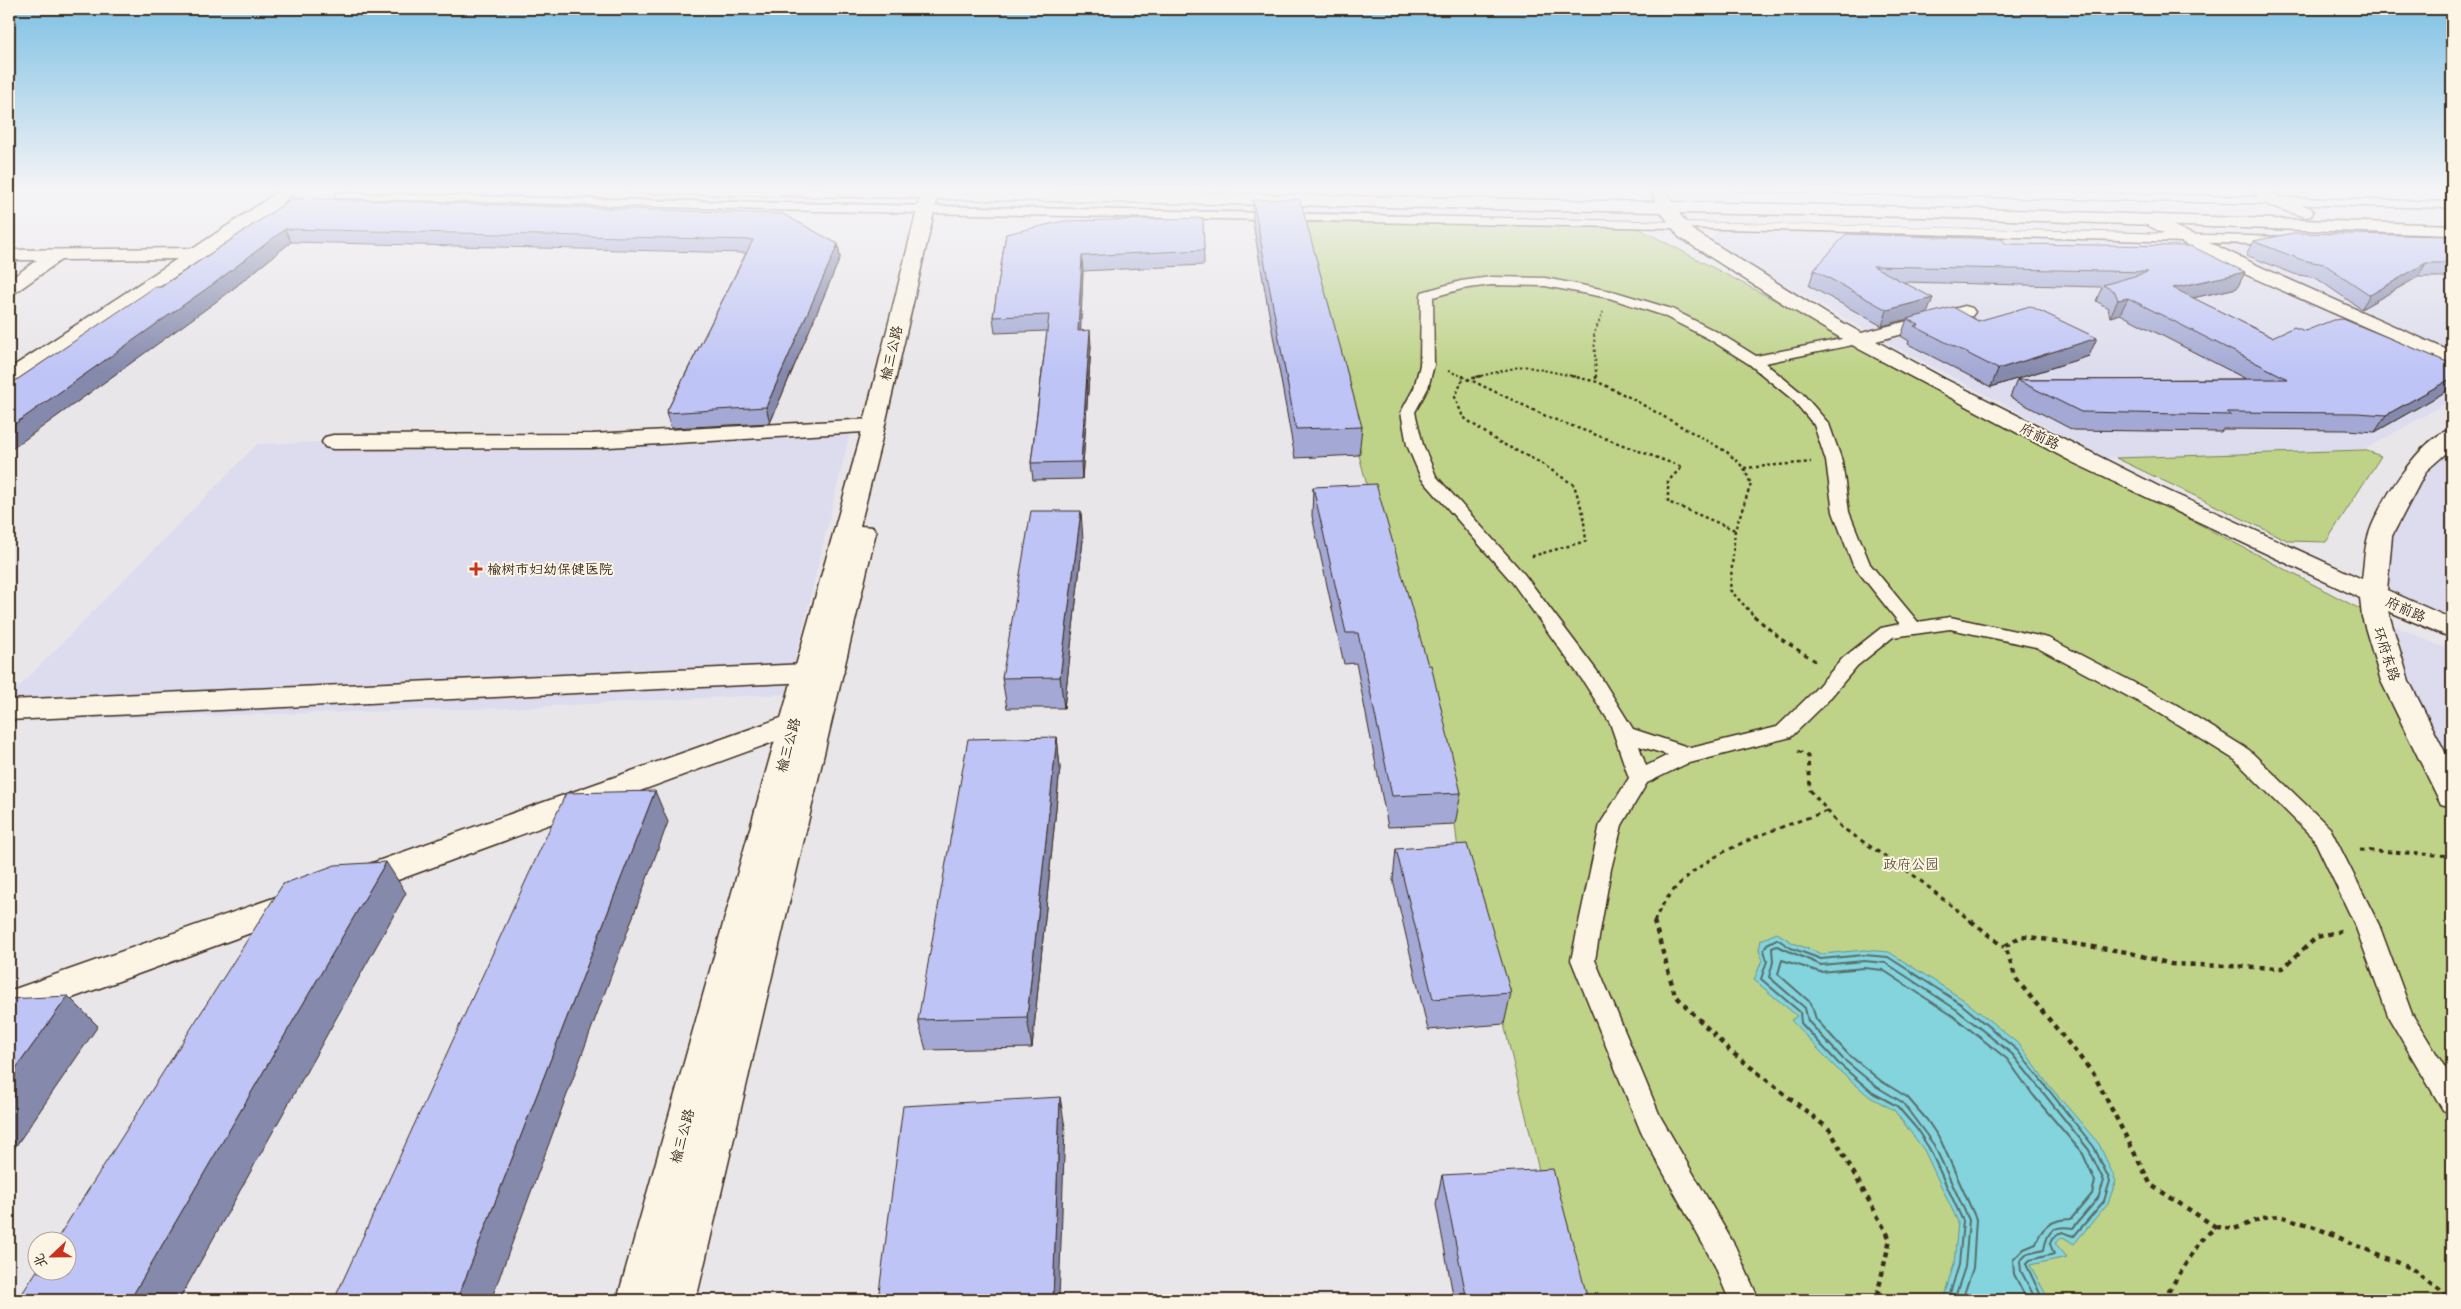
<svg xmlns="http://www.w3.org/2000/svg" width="2461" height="1309" font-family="'Balsamiq Sans','LXGW WenKai TC',sans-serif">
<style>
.built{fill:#dcdcee}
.green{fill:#bed388;stroke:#7c7e53}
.water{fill:#83d4dd;stroke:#669091}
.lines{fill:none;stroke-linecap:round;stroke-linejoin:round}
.shore{stroke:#586e6a;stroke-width:2}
.lane-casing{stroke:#3b2a1e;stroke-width:3}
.street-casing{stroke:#3b2a1e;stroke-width:3}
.secondary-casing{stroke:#3b2a1e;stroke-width:3}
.path-far3{stroke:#3b2a1e;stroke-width:2;stroke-dasharray:2.5 2.5;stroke-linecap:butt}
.path-far2{stroke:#3b2a1e;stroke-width:2.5;stroke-dasharray:3 3;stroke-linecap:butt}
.path-far1{stroke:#3b2a1e;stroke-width:3;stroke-dasharray:4.5 4.5;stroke-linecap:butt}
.path{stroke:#3b2a1e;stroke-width:4.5;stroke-dasharray:5 5;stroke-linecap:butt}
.lane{fill:#fcf5e5;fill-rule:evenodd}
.street{fill:#fcf5e5;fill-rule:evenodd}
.secondary{fill:#fcf5e5;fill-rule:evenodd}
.wall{fill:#a3a9d4;stroke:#3b2a1e}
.shaded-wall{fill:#8589ac;stroke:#3b2a1e}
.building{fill:#bec4f6;stroke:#3b2a1e}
.poi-dot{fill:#c8321e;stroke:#fcf5e5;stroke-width:2}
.labels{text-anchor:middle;stroke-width:4;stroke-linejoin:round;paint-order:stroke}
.street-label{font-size:14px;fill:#3b2a1e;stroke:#fcf5e5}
.poi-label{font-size:14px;fill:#3b2a1e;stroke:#fcf5e5;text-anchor:start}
.park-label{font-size:14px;fill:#5c5438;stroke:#fcf5e5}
</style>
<rect width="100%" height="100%" fill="#e9e6ea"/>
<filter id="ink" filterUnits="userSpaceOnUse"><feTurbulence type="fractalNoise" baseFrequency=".02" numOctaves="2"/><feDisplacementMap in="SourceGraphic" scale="10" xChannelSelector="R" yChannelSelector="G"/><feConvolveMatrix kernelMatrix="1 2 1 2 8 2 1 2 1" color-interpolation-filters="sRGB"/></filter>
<g filter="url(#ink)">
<path class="built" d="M1722,227L2179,241L2452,368V400L2364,450L2106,458L1893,346L1709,240Z
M2207,231L2452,239V354L2236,255Z
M852,425L787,694L512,708L9,721V697L257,444Z
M2452,439V629L2373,595L2403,489L2437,448Z
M2375,617L2452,651V784L2395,681Z"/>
<path class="green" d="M1346,222L1638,228L2375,617L2395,681L2452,784V1300H1570L1504,1024L1461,876L1455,824L1359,455L1361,452L1297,223Z
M2364,450L2381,456L2326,542L2289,541L2116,458Z"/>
<path class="water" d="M1777,933L1793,943L1822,954L1864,950L1889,952L1964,1000L2021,1046L2047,1083L2099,1144L2116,1181L2108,1203L2074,1244L2063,1237L2055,1243L2067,1257L2030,1265L2049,1300H1943L1954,1264L1958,1222L1924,1150L1894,1110L1870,1097L1835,1067L1791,1020L1797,1016L1754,980L1762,960L1759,950L1761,940Z"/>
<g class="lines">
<path class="shore" d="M1948,1300L1959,1265L1963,1221L1929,1148L1916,1128L1897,1106L1873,1093L1838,1063L1801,1023L1800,1012L1761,979L1767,961L1764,950L1767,944L1777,939L1791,948L1821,959L1864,955L1888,957L1961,1004L2017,1050L2094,1147L2110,1181L2104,1201L2074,1236L2062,1232L2052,1239L2050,1244L2054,1254L2030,1260L2026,1264L2043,1300
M1954,1300L1965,1267L1969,1220L1934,1145L1902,1102L1877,1087L1843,1059L1808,1021L1805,1008L1769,977L1773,962L1772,948L1777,946L1821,965L1864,961L1886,963L1957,1010L2012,1054L2089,1150L2104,1181L2098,1198L2073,1228C2053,1225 2047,1231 2044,1250L2027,1254L2020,1261L2021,1271L2036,1300
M1962,1300L1973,1268L1976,1219L1941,1141L1927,1120L1907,1097L1881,1081L1848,1054L1816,1019L1811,1003L1778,974L1782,960L1820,972L1864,968L1883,970L1953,1016L2007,1059L2033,1095L2083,1154L2095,1181L2092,1194L2071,1219C2053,1219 2041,1226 2036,1244L2024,1249L2013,1260L2014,1274L2027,1300"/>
<g class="lane-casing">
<path id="lane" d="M1731,188H1899L2452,202V208L1736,191Z
M339,193C987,209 1636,218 2284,237L2290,241L2284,245L1818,231L770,210L335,198V194Z
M1491,277L1545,278L1616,292L1672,309L1719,333L1756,356L1857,336L1862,337L1864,340L1862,343L1765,363L1803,394L1829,424L1842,461L1849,512L1870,564L1918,622L1950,617L2048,638L2175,704L2249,750L2330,828L2379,925L2412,1014L2452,1079V1114L2443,1110L2389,1018L2355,925L2314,839L2235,760L2161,714L2036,647L1950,629L1893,637L1857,666L1825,704L1791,737L1686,764L1647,783L1622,825L1611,869L1595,960L1660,1116L1735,1246L1759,1300H1729L1715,1266L1641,1132L1571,960L1600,824L1629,778L1610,723L1583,681L1512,582L1421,478L1407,445L1401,412L1414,388L1420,365L1421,295L1422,292L1461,281ZM1491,285L1545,286L1609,298L1662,315L1709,339L1749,364L1793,400L1814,425L1826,461L1833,512L1853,565L1900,624L1881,628L1843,658L1811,694L1777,727L1691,748L1633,729L1597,671L1524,574L1436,476L1423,445L1415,412L1428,388L1434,365L1433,297L1462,289ZM1639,746L1668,755L1646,766Z"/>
</g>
<g class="street-casing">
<path id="street" d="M280,188H298L278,208L16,382L9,384V369L177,259L61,260L16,292L9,294V280L37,260H9V250L194,248L266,200Z
M2248,188H2267L2280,197L2311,208L2313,212L2311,216L2305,217L2268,205Z
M2151,215L2261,267L2452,352V365L2247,275L2145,224L2142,220L2145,216Z
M1965,306L1972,308L1975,312L1972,316L1857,346L1850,344L1847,340L1850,336Z
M873,419L881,421L884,426L881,431L592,448L333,449L325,447L322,442L325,437L333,435L592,434Z
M830,663L840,665L844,672L840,679L830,681L9,720V700Z
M812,707L822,710L826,717L822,724L368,891L356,895L344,891L340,882L344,873Z
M299,889L311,893L316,902L311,911L9,1021V991Z"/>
</g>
<g class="secondary-casing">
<path id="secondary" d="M9,188H19L9,194Z
M623,188H940L1655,202L1653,195L1655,191H1667L1672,202L1922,207L2452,225V235L1922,217L1679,213L1691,229L1827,314L1945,379L2164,489L2362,579C2364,566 2364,550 2368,537C2376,507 2421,436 2452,429V448L2426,471L2392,536L2387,590L2452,619V638L2388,611L2409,681L2452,766V807L2441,804L2381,681L2362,617L2360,598L2074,463L1859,349L1790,308L1679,237L1661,212L937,199L881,442L860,526L873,527L876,532L696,1300H617L859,442L920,198L631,193Z"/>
</g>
<path class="path-far3" d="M1448,371L1465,377
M1476,377L1523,366L1577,377
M1596,377L1594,334L1603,312"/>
<path class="path-far2" d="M1462,376L1548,417L1682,467L1668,481V502L1735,530
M1481,376L1462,381L1455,397L1463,417L1497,441L1539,462L1574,485L1583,513L1586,541L1529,557
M1571,376L1598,382L1627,396L1727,452L1744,468L1751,484L1735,530L1730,590L1755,617
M1596,376V382
M1744,468L1811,462"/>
<path class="path-far1" d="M1754,616L1781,639L1817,662
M1798,751L1808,756L1810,790L1841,827L1912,874L1972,922
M2360,850L2452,856
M1654,922C1680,856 1767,833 1827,811"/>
<path class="path" d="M1654,921L1675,995L1729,1050L1830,1130L1890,1239L1876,1300
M1971,921L2004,947
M2216,1227L2151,1185L2093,1073L2016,979L2005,946L2022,936L2127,952L2171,964L2283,968L2317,937L2341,931
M2163,1300L2201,1240L2216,1227L2234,1229L2263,1218L2280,1216L2312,1226L2412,1269L2452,1299"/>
<use href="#lane" class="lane"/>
<use href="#street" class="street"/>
<use href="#secondary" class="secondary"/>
</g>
<path class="wall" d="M293,198L838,244L840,258L770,423L671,428L666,413L746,253L291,242L224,296L161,287Z
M1253,200L1362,427L1359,455L1295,458L1253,224Z
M1203,218L1204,265L1083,271L1080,330L1091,346L1082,479L1033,480L1031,463L1047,331L995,333L993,317L1006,234Z
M2452,236V277H2418L2361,309L2316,278L2294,274L2246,255L2253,241Z
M2006,244L2245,272L2237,288L2193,298L2272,337L2305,331L2452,364V388L2375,432L2346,430L2223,429L2221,432L2073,430L2010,397L2017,380L2246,379L2120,314L2110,317L2108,308L2096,301L2102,287L1904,282L1927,314L1978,321L2089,356L1991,387L1908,344L1909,341L1901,336L1907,319L1882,326L1809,286L1814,270Z
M1313,487L1461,793L1455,824L1388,827L1356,663L1344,664L1312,516Z
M1083,540L1064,708H1007L1002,678Z
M1057,737L1060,768L1032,1048L926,1050L918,1020Z
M1396,849L1511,993L1504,1024L1428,1030L1393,880Z
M1442,1175L1588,1300H1454L1436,1204Z"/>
<path class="shaded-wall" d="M285,229L291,242L224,296L9,451V428Z
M838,244L840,258L770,423L766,407Z
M1082,256L1083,271L1080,346L1078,331Z
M2426,263L2418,277L2361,309L2370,295Z
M2245,272L2237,288L2165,304L2173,288Z
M1933,298L1927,314L1882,326L1887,310Z
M2128,298L2120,314L2110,317L2118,300Z
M1090,330L1091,346L1082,479L1081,462Z
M2097,338L2089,356L1991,387L1998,369Z
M2452,378V388L2375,432L2386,415Z
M1081,511L1083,540L1064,708L1060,677Z
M1057,737L1060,768L1032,1048L1027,1017Z
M655,791L668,822L491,1300H457Z
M386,862L406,893L179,1300H130Z
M68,996L98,1026L9,1156V1078Z
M1060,1097L1065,1127L1059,1300H1053Z"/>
<path class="building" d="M293,198L783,214L838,244L766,407L666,413L753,240L285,229L216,282L9,428V385L155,287H161Z
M1300,199L1362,427L1296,429L1253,200Z
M1203,218L1204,250L1082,256L1078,331L1090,330L1081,462L1031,463L1049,315L993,317L1006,234L1064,221Z
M2294,233L2452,236V263H2426L2370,295L2324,264L2302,260L2253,241Z
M1846,234L2002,239L2006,244L2191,246L2245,272L2173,288L2272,337L2294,327L2305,331L2333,320L2343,319L2452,364V378L2386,415L2357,413L2227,412L2231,415L2081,412L2017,380L2288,379L2128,298L2118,300L2115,292L2103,285L2148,272L1873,266L1933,298L1887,310L1814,270Z
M2030,306L2097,338L1998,369L1914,326L1919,325L1907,319L1953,307L1978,321Z
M1376,484L1428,665H1431L1461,793L1392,796L1358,633H1346L1313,487Z
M1031,511H1081L1060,677L1002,678Z
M1057,737L1027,1017L918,1020L968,739Z
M655,791L457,1300H334L566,793Z
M1467,844L1511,993L1433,999L1396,849Z
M386,862L130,1300H18L38,1269V1272H68V1242H55L283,884L335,865Z
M68,996L9,1078V999Z
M1060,1097L1053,1300H878L903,1106Z
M1553,1169L1588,1300H1467L1442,1175Z"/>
</g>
<linearGradient id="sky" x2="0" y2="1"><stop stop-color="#7fc1e4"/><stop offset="0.51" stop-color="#f5f4f6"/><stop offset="1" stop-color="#f5f4f6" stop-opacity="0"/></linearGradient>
<rect width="2461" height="372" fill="url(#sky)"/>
<path class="poi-dot" d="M473.5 561.5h5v5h5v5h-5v5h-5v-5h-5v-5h5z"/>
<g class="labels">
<g class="street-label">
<text transform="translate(891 353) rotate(-77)" y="5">榆三公路</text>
<text transform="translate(2040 436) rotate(26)" y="5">府前路</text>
<text transform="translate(2406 609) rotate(24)" y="5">府前路</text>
<text transform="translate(2387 654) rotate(72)" y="5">环府东路</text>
<text transform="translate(788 745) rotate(-75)" y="5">榆三公路</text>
<text transform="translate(682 1136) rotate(-75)" y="5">榆三公路</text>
</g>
<g class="poi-label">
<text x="487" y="574">榆树市妇幼保健医院</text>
</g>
<g class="park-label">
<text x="1911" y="869">政府公园</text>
</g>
</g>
<rect width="2461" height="1309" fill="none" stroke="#fcf5e5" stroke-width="30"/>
<rect x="15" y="15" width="2431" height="1279" fill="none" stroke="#3b2a1e" stroke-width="2" filter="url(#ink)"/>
<g transform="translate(52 1256) rotate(248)"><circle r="24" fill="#fcf5e5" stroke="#afa495"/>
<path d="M0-4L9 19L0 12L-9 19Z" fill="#c8321e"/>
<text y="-8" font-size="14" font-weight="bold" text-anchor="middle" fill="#3b2a1e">北</text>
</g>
</svg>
